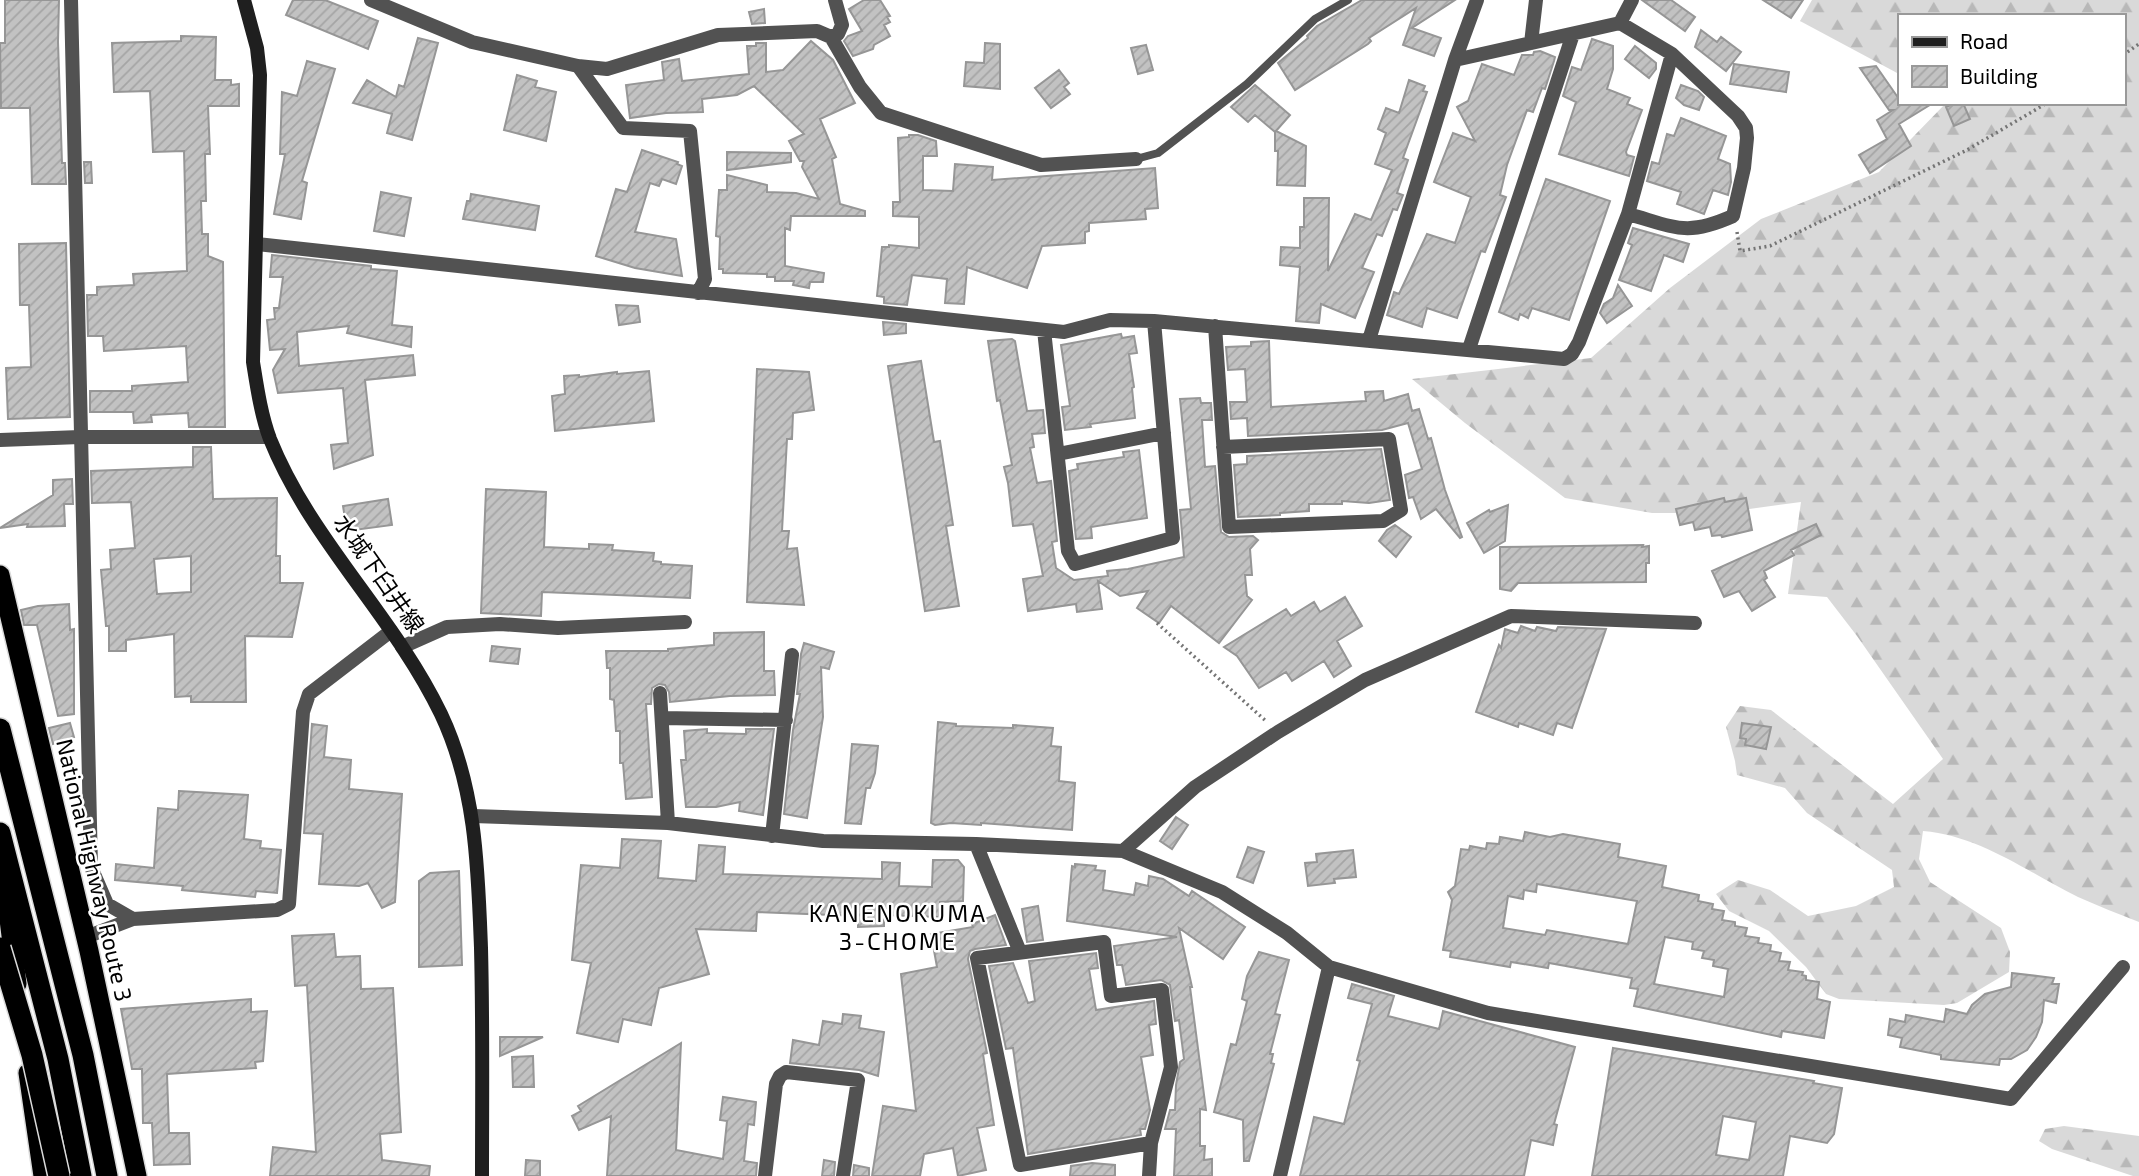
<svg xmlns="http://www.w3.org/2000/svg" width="2139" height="1176" font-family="'Exo 2','Noto Sans JP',sans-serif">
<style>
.forest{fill:url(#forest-firs)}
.building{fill:url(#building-hatch);stroke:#969696;stroke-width:2;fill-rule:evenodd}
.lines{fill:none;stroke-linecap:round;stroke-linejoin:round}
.trunk-casing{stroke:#dbdbdb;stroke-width:22}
.motorway-casing{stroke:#dbdbdb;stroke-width:24}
.path{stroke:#747474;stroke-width:3.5;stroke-dasharray:2 3.5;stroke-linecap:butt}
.service{stroke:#525252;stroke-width:8}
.minor{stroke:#525252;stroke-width:14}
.secondary{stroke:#1f1f1f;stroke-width:14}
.trunk{stroke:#000;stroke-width:19}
.motorway{stroke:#000;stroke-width:21}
.motorway-bridge-casing{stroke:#dbdbdb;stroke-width:24;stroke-linecap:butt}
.motorway-bridge{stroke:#000;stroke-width:21}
.labels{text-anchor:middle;stroke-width:5;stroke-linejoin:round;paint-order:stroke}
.street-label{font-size:23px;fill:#000;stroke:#fff}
.neighbourhood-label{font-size:24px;letter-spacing:2px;fill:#000;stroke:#fff}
</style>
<defs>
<pattern id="forest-firs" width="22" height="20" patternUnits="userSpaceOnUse" patternTransform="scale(1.75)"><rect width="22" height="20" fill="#d9d9d9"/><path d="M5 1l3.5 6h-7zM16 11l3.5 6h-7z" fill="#b8b8b8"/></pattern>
<pattern id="building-hatch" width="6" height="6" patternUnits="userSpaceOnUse" patternTransform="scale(1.75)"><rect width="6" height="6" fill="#c2c2c2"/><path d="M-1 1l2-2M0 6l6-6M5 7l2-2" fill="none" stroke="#a5a5a5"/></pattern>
</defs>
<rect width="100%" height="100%" fill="#fff"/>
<path class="forest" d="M1812,0H2139V922C2119,914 2098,906 2078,897C2027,872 1981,836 1923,831L1919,859L1930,882L2001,928L2010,952L2009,972L1957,1003L1944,1005L1839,999L1826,994L1806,967L1769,931L1729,911L1716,894L1738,880L1770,890L1808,916L1856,906L1894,887L1892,870L1807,813L1785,788L1737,775L1735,761L1726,727L1740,706L1771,710L1893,804L1943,759L1857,636L1827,597L1788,594L1801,502L1720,513H1652L1565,498L1465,423L1412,379L1591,358L1670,288L1761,219L1879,172L1946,103H2123V16H1899V74L1800,21Z
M2064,1126L2139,1136V1176H2133L2052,1149L2039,1141L2045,1129Z"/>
<path class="building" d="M5,0H59L58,42L62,163H65L66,184H32L30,108H1L0,43H5Z
M293,0H325L378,21L368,49L286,15Z
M864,0H880L890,16L887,17L890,22L884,25L890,36L874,45L873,49L853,56L844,41L848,36L862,31L849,9Z
M1362,0H1455L1412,28L1441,38L1434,56L1403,45L1416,8L1369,38L1371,41L1368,44L1295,90L1278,63L1308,38L1307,36L1317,26Z
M1642,0H1671L1695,17L1685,31Z
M1763,0H1803L1791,18Z
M764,9L765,23L752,24L749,12Z
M1701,30L1717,42L1721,37L1741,52L1726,71L1695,47Z
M181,36L216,37L215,80H231V85L239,84V106H208L210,154H205L206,201H201L202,234H208V256L223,262L225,427H189L188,413L151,415L152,422L134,423L133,412H90V391H132V386L188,382L186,346L104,351L103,336H88L87,295H97V287L134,285L133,274L187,271L184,151L153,152L150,91L114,92L112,43L181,41Z
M418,38L438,43L412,140L387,133L392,114L353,103L367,80L396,97L399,85L404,87Z
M1592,39L1613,46V69L1607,89L1630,98L1627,104L1642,110L1626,152L1627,155L1634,157L1629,176L1559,154L1576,102L1563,96L1572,67L1581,70Z
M811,41L833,60L855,103L820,119L836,157L832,159L840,204L865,211V216H791L790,230L785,228V266L824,273L823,282H810L809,288L793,285L794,281H775V277H767V274L723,273V269H719L720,237L716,236L719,190H727V175L767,185V192L796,193L819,199L802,167L804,161H800L789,141L804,134L754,86L737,95L702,99L703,112L666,113L630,118L626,85L664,80L662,62L679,59L682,81L749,74L747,46H756V43H766V72L783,70Z
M985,43L1000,44V89L964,86L966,62L984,63Z
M1146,45L1153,70L1138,74L1131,48Z
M1635,46L1656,63V69L1649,78L1625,59Z
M1540,51L1555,57L1554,61L1545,89L1542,88L1533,112L1527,110L1507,165L1500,195L1506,197L1485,252L1481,251L1457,318L1427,308L1422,327L1387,315L1394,292L1399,294L1427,234L1455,243L1471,197L1434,182L1453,133L1475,141L1457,107L1468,101L1482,64L1514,75L1522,55H1533L1534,52Z
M307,61L335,69L302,181L307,183L301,219L274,214L285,154H280L282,92L297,96Z
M1734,64L1789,72L1786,92L1730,84Z
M1876,66L1899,99V103H1933L1899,124L1911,146L1870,173L1859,155L1887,139L1877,120L1893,110H1889L1860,68Z
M1059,70L1069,83L1064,87L1070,94L1051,108L1035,88Z
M517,75L537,81L535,87L556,92L546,141L504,130Z
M1409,80L1425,86L1423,91L1427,92L1403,158L1408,160L1397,193L1403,195L1397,210L1393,209L1382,236L1377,234L1362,268L1374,272L1355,318L1321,304L1319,323L1296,321L1300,267L1280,265L1281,247L1300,248V227H1304V198H1329L1328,271L1355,214L1371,220L1392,170L1375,164L1386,133L1378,129L1386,108L1399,113Z
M1255,85L1290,115L1276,131L1306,146L1305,186L1277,185L1278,151H1275V132L1255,115L1248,122L1231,107Z
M1681,85L1698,91L1704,97L1699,110L1684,105L1676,98Z
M1955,103H1963L1970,119L1954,126L1946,107Z
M1681,118L1726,136L1718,159L1730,164L1731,182L1728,195L1713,190L1704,214L1677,204L1681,192L1647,181L1652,162L1659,164L1667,134L1674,136Z
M909,135H918L936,141L937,156H923V190L953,191L955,164L993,167L992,180L1155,168L1158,208L1145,209L1146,219L1089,223V231L1085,232V243L1042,246L1027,288L967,267L964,304L945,303L947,279L912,275L907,305L884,303V297L877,296L882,247H889V245L919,248V217L893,216V202H900L898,138L909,137Z
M642,150L678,162L677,164L682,166L676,184L662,179L659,186L650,183L635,232L676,239L682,276L635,268L596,256L616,189L627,192Z
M727,152L791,153V162L727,170Z
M84,162H91L92,183H85Z
M1546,179L1610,201L1569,320L1532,308L1528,318L1520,314L1518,320L1499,312Z
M381,192L411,198L404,236L374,231Z
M471,194L539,206L535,230L463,219L467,201H470Z
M1633,228L1689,244L1683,262L1664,255L1651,291L1619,280L1632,245L1628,243Z
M66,243L70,417L8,419L6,368L31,367L29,305H20L19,244Z
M272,255L371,266V269L397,271L392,325L412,327L411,347L347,333L349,326L297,332L299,366L413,355L415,375L365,380L373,455L334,469L331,445L348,443L343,388L278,393L273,370L285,349L270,350L267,320L275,319L274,308H279L283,277H270Z
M1618,285L1632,306L1607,323L1600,313L1604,304L1613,298Z
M616,305L638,306L640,322L619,325Z
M883,322L906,324V333L884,335Z
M1121,334L1122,338L1134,336L1137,353L1129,354L1134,387L1132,388L1135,418L1090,424L1091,427L1065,430L1062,407L1070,406L1061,345Z
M1012,339L1015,341L1027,411L1043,410L1045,433L1032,434L1034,447L1030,448L1037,483L1051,481L1057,541L1052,542L1056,568L1074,580L1108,576L1107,571L1128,569L1184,557L1180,510L1191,509L1180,399L1200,398L1201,403H1211L1212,420H1202L1205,467L1215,466L1221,532L1229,537L1253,536L1258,540L1250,549L1252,575H1245L1247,596L1252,600L1219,643L1171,606L1159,623L1137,608L1148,591L1120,596L1098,581L1102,609L1077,612L1076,604L1028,611L1023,579L1043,576L1033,524L1013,526L1008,483L1004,467L1012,465L1000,400L997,401L988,341Z
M1269,341L1271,407L1366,401L1365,392L1383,391L1384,401L1408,394L1412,411L1419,409L1428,439L1431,438L1445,490L1462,537L1460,538L1436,509L1421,519L1413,497L1409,498L1405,475L1422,469L1408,423L1382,430L1248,436L1247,418L1231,419L1230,402H1247L1245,369L1228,370L1226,347L1251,346V342Z
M921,361L934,442L940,441L953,525L946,526L959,606L925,611L888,366Z
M757,369L809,372L814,410L793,413L792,439H787L782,531H789L787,549L797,548L804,605L747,602Z
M649,371L654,421L555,431L552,396L565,394L564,376L579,375V377L617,372V374Z
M193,447H211L213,499L277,498L276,556H280V583H303L292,637L245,636L246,702H191V696L175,697L174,634L126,640V651H109V626H106L101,570L111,569L110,550L135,548L131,502L92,503L91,471L193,467ZM191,556V592L157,594L154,559Z
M1381,449L1390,500L1369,503L1342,501V504H1309V511L1280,513V515L1238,517L1234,465L1247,464V456Z
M1139,450L1147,518L1091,527L1092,538L1076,539L1069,471L1078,469L1077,464L1124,457L1123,452Z
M72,479L73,504H64L65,526L27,527L28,524L0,528L53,495V480Z
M486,489L546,492L544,547L589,549V544L613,545L612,550L654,553L653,561L661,562V564L692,566L690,598L542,592L541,616L481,613Z
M1724,498L1725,502L1746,498L1752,530L1722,537L1721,535L1712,536L1710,527L1695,530L1693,522L1680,525L1676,509Z
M388,499L392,525L347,531L343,506Z
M1508,505L1505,541L1484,553L1467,523L1489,510L1490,512Z
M1816,524L1821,535L1791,550L1794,555L1764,571L1767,578L1764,580L1775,597L1752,611L1739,591L1724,597L1712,571Z
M1395,525L1411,537L1396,557L1379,541L1387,530Z
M1643,545L1642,547L1649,546V563H1646V582L1518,583L1511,591L1500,589V547Z
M1345,597L1362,626L1337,641L1351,666L1334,677L1324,661L1292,681L1286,672L1259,688L1237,656L1224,647L1286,609L1291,616L1314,602L1320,612Z
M69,604L70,630L74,629V714L58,716L37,625H24L21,610L38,606Z
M1521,626L1535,631L1537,627L1556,631L1558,627L1606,629L1572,728L1557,723L1553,735L1519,723L1518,727L1476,712L1499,645L1501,648L1505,629L1518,633Z
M764,632V671H774L775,695L730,696L670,702L669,692L665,685L659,684L652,688L651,704H646L652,797L626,799L623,763H620V731H616L614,700L610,699V668H607L606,651H668V649L714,645V633Z
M804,643L834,652L829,669L821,667L823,717L807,818L784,814L793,730L800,694H797L801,654Z
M492,646L520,649L518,664L490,661Z
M938,722L956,724V726L1013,728V725L1053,728L1051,746L1061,747L1059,781L1075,783L1072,830L981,823V825L951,823L935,825L931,823Z
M70,723L74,737L53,744L49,728Z
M1742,723L1771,727L1766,749L1745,745L1746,739L1740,738Z
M312,724L327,726L324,757L351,760L349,789L402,794L395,902L382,908L368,883L359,886L319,884L323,834L304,833Z
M707,729V733L746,734V729H774L763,815L739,811L740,802L716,807H686L681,760H686L684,731Z
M852,744L878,746L875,773L870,788H866L861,824L845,823Z
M179,791L248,795L244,839L261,841L260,848L281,850L277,893L256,891L255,897L182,890L183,886L115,880L116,864L154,868L158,808L178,810Z
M1176,817L1188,825L1172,849L1160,841Z
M1525,832L1550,837L1563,834L1620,844L1618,857L1666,866L1662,887L1699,895L1698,901L1713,904L1712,909L1724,911L1722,920L1735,922V926L1747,928L1745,936L1759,938L1758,943L1771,945L1770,951L1781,953L1779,961L1790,962L1788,970L1803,972L1802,975L1806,976V980L1819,982L1817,999L1830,1002L1824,1038L1782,1031L1781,1037L1634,1006L1638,989L1630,988L1632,978L1549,963L1548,968L1511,962L1510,967L1450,957L1451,951L1443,950L1452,900L1448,892L1455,886L1461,849L1469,850L1470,846L1486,849L1487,843L1499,844L1500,837L1523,841ZM1537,884L1637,901L1628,944L1547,930L1545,935L1503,928L1508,896L1523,899L1524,890L1536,892ZM1665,937L1693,942L1692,949L1704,951L1702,958L1714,960L1713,966L1728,969L1724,997L1654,984Z
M622,839L661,841L658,878L696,881L699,845L725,847L723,874L882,879V862L900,863L899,886L932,887L933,860H958L964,867L963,901L940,902L939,917L884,915V926L858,927V916L757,912L756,931L696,929L709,974L659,988L651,1025L623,1019L618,1042L577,1033L591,963L572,960L581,865L620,868Z
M1248,847L1264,852L1253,883L1237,877Z
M1353,850L1356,877L1334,879L1335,883L1308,886L1305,863L1317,862L1316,854Z
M1075,864L1096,866L1095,870L1105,871L1103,890L1134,895L1136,883L1148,886L1149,876L1163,879L1189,896L1192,891L1245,927L1223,959L1179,928L1192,987H1190L1206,1110L1200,1109V1146H1205L1204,1160L1212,1159V1176H1174L1176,1129H1165L1170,1110H1175L1176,1085L1180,1062L1184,1059L1179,1020L1175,1021L1170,985L1161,980L1126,985L1122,965H1117L1114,946L1177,937L1067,921L1072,866L1075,867Z
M459,871L462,965L419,967V881L430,873Z
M1038,906L1043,940L1027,942L1022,909Z
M995,915L1006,945L975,949L970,951L968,959L987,1053L983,1054L994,1125L977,1128L986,1170L958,1176L953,1148L924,1154L920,1176H872L883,1106L916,1111L901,974L937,967L931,934L973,927L972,924Z
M334,934L336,957L360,956L361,989L393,988L401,1132L380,1134L382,1160L430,1166L429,1176H270L273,1147L316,1152L307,985L295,986L292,936Z
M1259,952L1289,960L1275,1014L1280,1015L1270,1054H1273L1271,1063L1274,1064L1249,1161H1244L1243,1120L1214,1112L1231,1044L1236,1045L1247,1001L1242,999L1247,976Z
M1096,953L1098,968L1089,969L1096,1010L1154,1001L1156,1024L1149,1025L1153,1055L1141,1057L1150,1110L1145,1129H1140L1141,1135L1028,1154L1013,1048L1006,1049L989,966L1013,963L1028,1003L1035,1001L1029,961Z
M2012,973L2054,978L2052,984H2059L2056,1003L2044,1000L2042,1022L2036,1037L2027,1050L2011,1059H2000L1999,1065L1941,1059V1055L1900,1047L1902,1038L1888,1035L1890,1019L1905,1022L1906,1015L1944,1022L1946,1009L1967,1014L1972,1005L1985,994L2011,987Z
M1352,984L1394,996L1388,1016L1439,1029L1443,1011L1575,1047L1554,1124L1557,1125L1553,1145L1531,1140L1524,1176H1300L1314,1117L1344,1124L1360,1061L1357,1060L1372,1004L1348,998Z
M251,999V1012L267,1011L263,1061L255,1062L256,1068L167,1074L169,1133H189L190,1164L154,1165L152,1123H143L142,1069H132L121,1009Z
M843,1014L861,1016L859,1028L884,1032L878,1076L859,1070L790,1063L793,1040L819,1045L823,1021L842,1024Z
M500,1037H543L500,1056Z
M681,1043L676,1150L723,1159L727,1121L720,1120L723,1097L756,1102L754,1125L748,1124L744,1161L757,1163L756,1176H607L611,1116L579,1130L572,1116L581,1111L578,1106Z
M1613,1048L1814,1081L1813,1083L1842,1088L1834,1134L1827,1143L1790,1136L1783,1176H1592ZM1723,1116L1756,1122L1749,1160L1716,1155Z
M533,1056L534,1087H513L512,1057Z
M526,1160L540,1161V1176H525Z
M824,1160L835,1162L834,1176H822Z
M1092,1163L1115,1165V1176H1070L1071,1166Z
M854,1165L869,1168V1176H853Z"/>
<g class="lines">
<g class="trunk-casing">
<path id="trunk" d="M0,575L89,951L137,1176
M4,879L17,984
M28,1073L43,1176"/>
</g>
<g class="motorway-casing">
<path id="motorway" d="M0,729L83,1055L107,1176
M0,833L58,1059L81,1176"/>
</g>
<path class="path" d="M2123,55L2139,44
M1737,232L1740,251L1770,246L1967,150L2047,103
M1157,623L1267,722"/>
<path class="service" d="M1136,159L1158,153L1247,84L1315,19L1348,0"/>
<path class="minor" d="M71,0L91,867L107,904L133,919
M371,0L472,42L578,66L607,69L718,35L817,31L831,37L838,34L842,25L835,0
M1620,23L1632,0
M831,37L860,87L881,113L1041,165L1136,159
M1531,43L1536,0
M578,66L623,128L690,131L705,279L698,293
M1628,214L1672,54
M257,244L1064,332L1110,320L1154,321L1564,359L1572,354L1579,342L1628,214C1675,227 1686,237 1733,216L1744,168L1747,138L1746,128L1738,116L1672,54L1620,23L1455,60
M1215,326L1229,527L1383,521L1401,510L1389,439L1223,447
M1044,330L1068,551L1075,564L1173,538L1154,321
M1369,340L1455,60L1477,0
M1469,349L1573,34
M0,440L80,437H269
M1058,454L1164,433
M402,647L447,627L500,624L558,628L685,622
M660,693L668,823
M662,718L786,720
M473,816L668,823L823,841L976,844L1123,851L1222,892L1287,933L1329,967L1488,1013L2011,1099L2123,967
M772,836L792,655
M976,844L1020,952
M1123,851L1195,787L1278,732L1365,680L1511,616L1695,623
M86,937L133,919L277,910L289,904L303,712L309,694L391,631
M765,1176L776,1084L780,1076L786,1072L858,1080L843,1176
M1149,1176L1151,1143L1171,1067L1162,990L1111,996L1104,942L977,958L1020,1165L1151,1143
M1280,1176L1329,967"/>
<path class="secondary" d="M244,0L257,48L260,75L253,362C257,387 261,415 270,439C311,541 394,616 441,714C476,788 478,867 481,948C483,1024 482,1100 482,1176"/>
<use href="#trunk" class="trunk"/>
<use href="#motorway" class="motorway"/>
<g class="motorway-bridge-casing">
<path id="motorway-bridge" d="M0,948L32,1055L59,1176"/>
</g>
<use href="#motorway-bridge" class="motorway-bridge"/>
</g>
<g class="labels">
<g class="street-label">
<text transform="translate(379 574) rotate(55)" y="8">水城下臼井線</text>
<text transform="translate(94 870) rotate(77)" y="8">National Highway Route 3</text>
</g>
<g class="neighbourhood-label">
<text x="898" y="922">KANENOKUMA<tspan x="898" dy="28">3-CHOME</tspan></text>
</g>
</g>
<rect x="1898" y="14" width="228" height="91" fill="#ffffff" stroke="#999999" stroke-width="2"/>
<rect x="1912" y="37" width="35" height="10" fill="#1f1f1f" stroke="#999999" stroke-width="2"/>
<text x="1960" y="49" font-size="21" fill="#000000">Road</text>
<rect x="1912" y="66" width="35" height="21" fill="url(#building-hatch)" stroke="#999999" stroke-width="2"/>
<text x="1960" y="84" font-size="21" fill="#000000">Building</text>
</svg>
